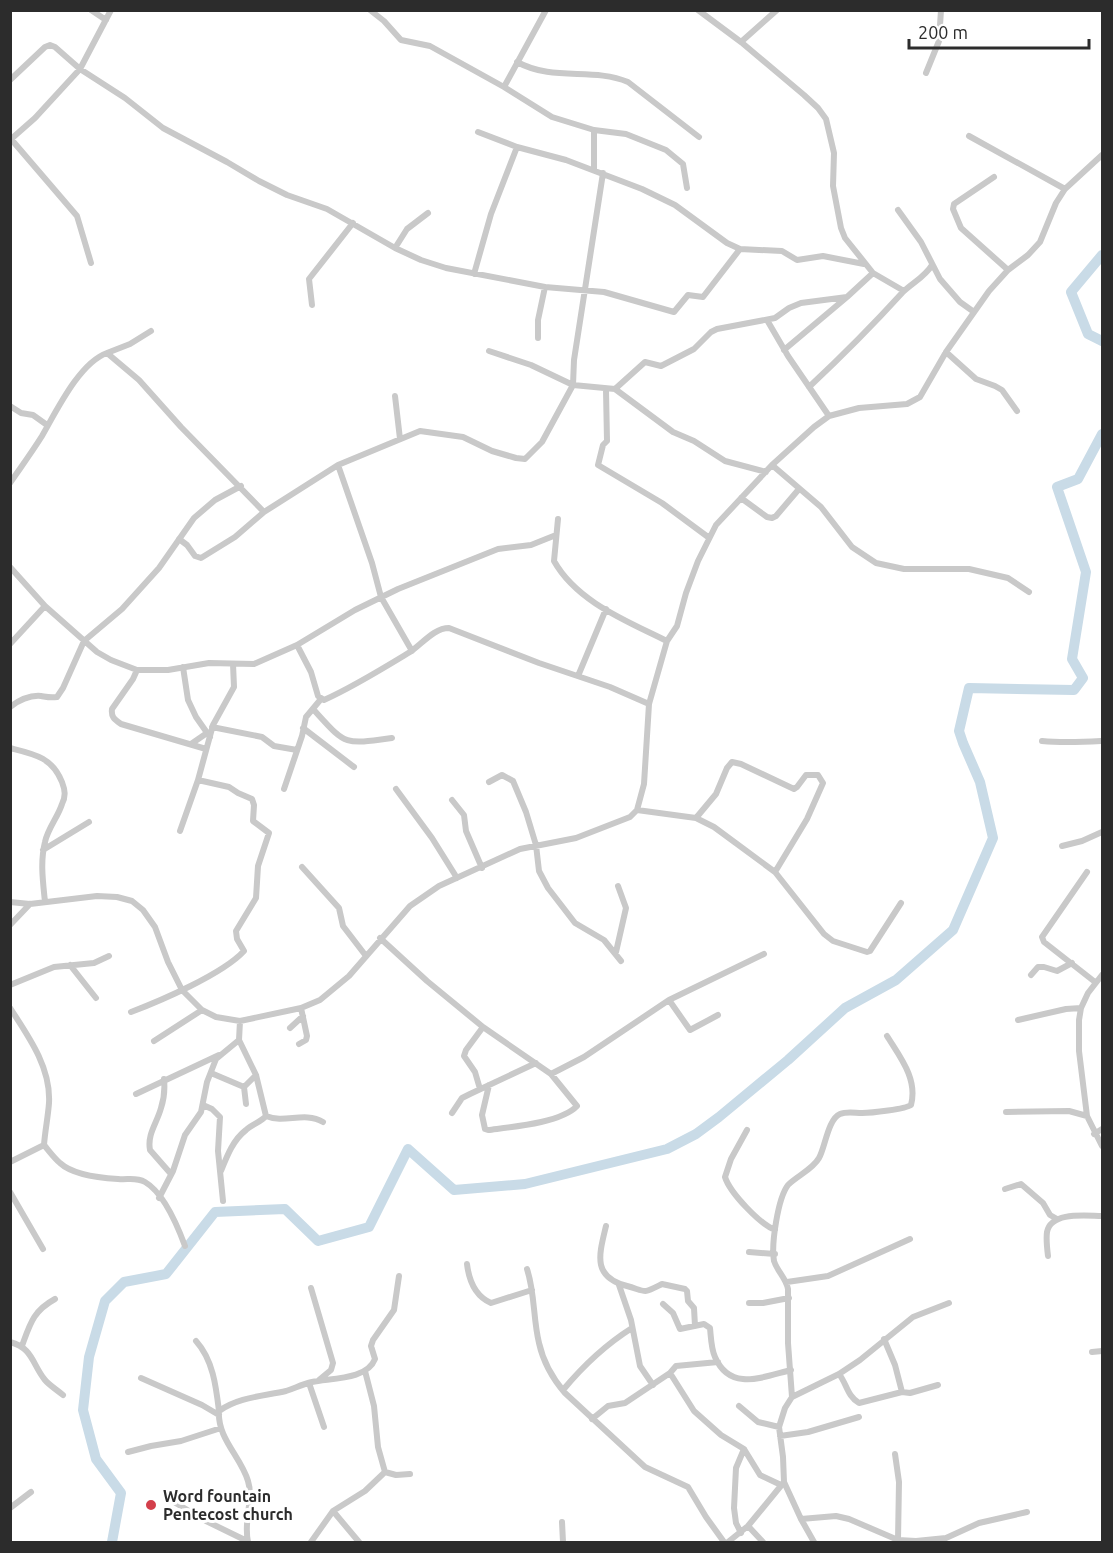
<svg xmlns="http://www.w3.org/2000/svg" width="1113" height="1553" font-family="Ubuntu,sans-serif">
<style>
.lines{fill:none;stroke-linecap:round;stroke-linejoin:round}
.river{stroke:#c9dbe7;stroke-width:10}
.minor{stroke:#c9c9c9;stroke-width:6}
.poi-dot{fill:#d33f4b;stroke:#fff;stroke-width:2}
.labels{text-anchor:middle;stroke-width:6;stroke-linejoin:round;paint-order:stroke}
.poi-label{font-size:16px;font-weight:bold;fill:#2c2c2c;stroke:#fff;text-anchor:start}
</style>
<rect width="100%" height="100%" fill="#fff"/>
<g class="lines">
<path class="river" d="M1102,255L1071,292L1088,334L1102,341
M112,1542L121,1493L96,1459L83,1410L89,1357L105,1301L124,1282L166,1274L215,1212L285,1209L318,1241L369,1227L408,1149L454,1190L525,1184L667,1149L696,1134L719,1117L788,1060L845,1008L896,980L953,930L993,838L980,782L963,743L959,731L969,688L1074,690L1083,678L1072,659L1086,572L1057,487L1078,479L1102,434"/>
<path class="minor" d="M91,10L106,20
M370,10L384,21L401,40L430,46L504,87
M546,10L504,87L552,117L594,130L626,134L666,150L683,164L687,188
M698,10L741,42L804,95L818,108L826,119L834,153L833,186L841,228L845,238L873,273L904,291
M741,42L777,10
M517,62C554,82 592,67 628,82L699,137
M926,73L939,41L941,10
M10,80L45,47L50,45L55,47L80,69L125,98L163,128L227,162L259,181L287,195L327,209L395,248L421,260L446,268L545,287L604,292L674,312L688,295L703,297L740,249
M478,132L517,147L566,160L642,189L675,205L727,243L740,249L782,251L797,260L823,256L864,264
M969,136L1065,189
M11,139L77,216L91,263
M10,140L35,118L80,69L111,10
M594,170V130
M994,177L954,204L953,209L961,228L1008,270
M898,210L921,242L940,279L960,302L974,312
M395,248L407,229L428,213
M474,274L491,214L517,147
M312,305L309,279L353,223
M767,320L788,356L829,416
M538,338V320L545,287
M784,350L847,297L873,273
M489,351L531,365L573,385L615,389L645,362L661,366L694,349L711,332L717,329L775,318L789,308L801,303L847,297
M946,352L976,379L995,386L1002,390L1017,411
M107,353L130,344L151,331
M809,387C841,357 872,326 902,293C912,283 925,277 932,265
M615,389L673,432L694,441L725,461L766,472
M606,390L607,441L603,445L598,465L662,503L708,537
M395,396L400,439
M10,406L21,413L33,415L47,425
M338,465L372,563L381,597L412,651
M772,465L821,507L852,547L876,563L904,569H969L1008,578L1029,592
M10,483C21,467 32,452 42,436C56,412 79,363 107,353L139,380L181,427L264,512L338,465L420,431L463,437L492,451L516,458L525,459L542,442L573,385L574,360L603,173
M741,498L767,517L772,518L776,516L799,489
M558,519L554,561C577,602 627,621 667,641
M179,539L187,545L195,556L201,558L235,537L264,512
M10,567L45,606L97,652L111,660L137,670H168L209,663L254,664L297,645L355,610L398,589L498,549L531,545L556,535
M10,644L45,606
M297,645L311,672L318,696L324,700C353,687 382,669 410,652C422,644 434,628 449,628L539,663L610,687L649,704
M183,667L188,700L196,717L210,737
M137,670L133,679L112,709C111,717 114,719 121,724L206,749
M578,676L606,609
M10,707C18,701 30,695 41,696C47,697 50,698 57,697L63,688L84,641L122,609L159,568L194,518L215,500L241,486
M313,709C346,745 342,745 392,738
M212,727L262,737L274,746L297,750
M303,728L354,767
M1042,741C1063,743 1082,742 1102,741
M191,744L207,733
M10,748C34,754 52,757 62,782C65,790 66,796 62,804C58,817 48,828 45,842C40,862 43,882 45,902
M489,782L502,775L513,781L526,812L536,845L539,871L548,888L575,923L604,940L621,961
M284,789L302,736L306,717L321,699
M396,789L432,838L457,878
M452,800L464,815L466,831L482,868
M637,810L696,818L714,827L775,872L824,934L833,941L867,952L870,951L901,903
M696,818L716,794L727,768L732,762L741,764L794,789L797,787L806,775H818L823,783L807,819L775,872
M180,831L198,780L213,725L234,687L233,664
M1062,846L1082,841L1102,832
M43,850L89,822
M302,867L339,908L343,926L366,956
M1087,872L1042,937L1044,942L1095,982
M10,902L30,904L97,896L117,897L132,901L143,910L155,927L168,962L182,990L202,1010L216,1017L240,1021L301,1008L320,1000L349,976L410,906L439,886L520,849L576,838L630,817L637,810L644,784L649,704L667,641L677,626L686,593L698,561L716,525L772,465L814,427L829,416L859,408L907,404L920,397L946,352L989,291L1008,270L1028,255L1040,242L1056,203L1065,189L1102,155
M10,925L30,904
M380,938L427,981L483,1027L551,1074L584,1057L669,1000L764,954
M616,952L626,908L618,886
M70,965L96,998
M1031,975L1038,967H1044L1057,971L1072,963
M1102,975L1088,993L1081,1008L1079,1020V1051L1087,1116L1102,1146
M10,985L54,967L94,963L109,956
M669,1000L690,1030L718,1015
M10,1008C29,1037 51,1068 49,1103C48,1117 45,1131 44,1145C49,1151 54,1158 60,1163C73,1175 101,1178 118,1179C128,1180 136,1177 145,1182C164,1193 178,1227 185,1246
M131,1012C160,1001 223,974 244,951L237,939L236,931L256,898L258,866L269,833L253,821L254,805L252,799L238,793L229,787L198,780
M1018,1020L1066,1009L1081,1008
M290,1028L303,1016
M154,1041L202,1010
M299,1044L306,1040L307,1036L301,1008
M211,1073L244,1087
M164,1079C165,1089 164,1099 161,1108C157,1123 147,1134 150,1150L171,1174
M489,1085L482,1115L485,1129L488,1130C511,1127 561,1123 577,1106L551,1074
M480,1089L475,1072L464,1056L466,1050L483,1027
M136,1094L219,1055
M246,1104L244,1087L256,1075
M203,1105L212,1109L220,1117L218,1151L223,1201
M1006,1112L1069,1111L1087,1116
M452,1113L462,1098L470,1094L536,1063
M266,1116C285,1124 304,1111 323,1122
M747,1130L731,1159L725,1177C730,1193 760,1224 775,1230
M1094,1134L1102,1129
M10,1162L44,1145
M221,1171C227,1156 233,1140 246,1130C252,1124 261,1122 266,1116L256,1075L239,1040L240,1021
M1005,1189L1021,1184L1043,1203L1050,1215L1057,1219
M10,1192L43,1249
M159,1198L173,1171L185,1135L201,1112L207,1082L216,1059L239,1040
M606,1226C599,1255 592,1277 627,1286C648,1292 642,1294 662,1284L685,1289L687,1291L688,1301L694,1308L695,1326
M749,1252L775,1254
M1048,1256C1047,1248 1046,1239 1047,1232C1051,1211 1087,1216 1102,1216
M467,1264C469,1281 475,1296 491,1303L532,1290
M527,1269C535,1293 533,1319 539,1343C543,1361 553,1379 565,1393L645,1467L688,1487L706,1517L724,1542
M787,1282L828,1276L910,1239
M619,1285L631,1320L640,1366L653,1385
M311,1288L333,1363L331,1370L319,1380
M749,1303H763L789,1298
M663,1304L673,1313L680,1329L704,1324L710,1328C711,1337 711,1348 715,1357C730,1392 763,1377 791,1370
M884,1339L895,1365L902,1392L910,1393L938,1385
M196,1341C213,1360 216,1386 219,1411
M10,1342C33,1348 32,1364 45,1380C49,1385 57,1390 63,1395
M22,1346C30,1324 33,1311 55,1299
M1092,1352L1102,1351
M365,1371L374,1406L378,1447L385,1472L396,1475L410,1474
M670,1373L694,1411L721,1435L744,1449L760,1475L781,1485
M839,1374C847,1384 847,1396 859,1403L902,1392
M141,1378L202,1405L219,1415
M309,1383L324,1427
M563,1390C583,1366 605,1345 632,1328
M792,1397L839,1374L860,1360L913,1317L949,1303
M739,1406L758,1422L779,1427
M592,1419L608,1406L625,1403L670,1373L676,1366L718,1362
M780,1436L808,1432L859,1417
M128,1452L151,1446L181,1441L221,1428
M895,1454L899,1482L898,1540
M784,1482L801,1519L814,1542
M174,1502L206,1521L247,1541
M10,1508L31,1492
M333,1511L359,1542
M801,1519L836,1516L849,1519L898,1540L916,1541L946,1538L979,1523L1027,1512
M562,1522L563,1542
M748,1526L763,1542
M741,1533L736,1523L734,1508L736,1468L744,1449
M248,1542C243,1520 254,1500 248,1481C241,1457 217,1438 219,1411C238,1397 264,1396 286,1391C295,1388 303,1384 312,1382C331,1378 367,1380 375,1359L371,1346L373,1340L394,1310L399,1276
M311,1542L333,1511L365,1491L385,1472
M728,1542L748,1526L784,1482L783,1457L779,1427L785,1408L792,1397L788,1343V1289C786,1278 777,1271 774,1261C771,1244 778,1198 788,1185C797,1176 813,1169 819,1158C825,1148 828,1119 840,1114C847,1111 855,1113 862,1113C871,1113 906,1109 911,1105C918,1079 900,1057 887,1036"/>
</g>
<circle class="poi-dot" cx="151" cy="1505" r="6"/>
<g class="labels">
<g class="poi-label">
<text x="163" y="1502">Word fountain<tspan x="163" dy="18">Pentecost church</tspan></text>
</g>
</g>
<rect width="1113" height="1553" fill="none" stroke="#2c2c2c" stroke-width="24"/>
<path d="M909 39v9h180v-9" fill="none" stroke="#2c2c2c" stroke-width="3"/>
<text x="918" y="39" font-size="18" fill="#2c2c2c" stroke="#ffffff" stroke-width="4.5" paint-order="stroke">200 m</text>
</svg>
